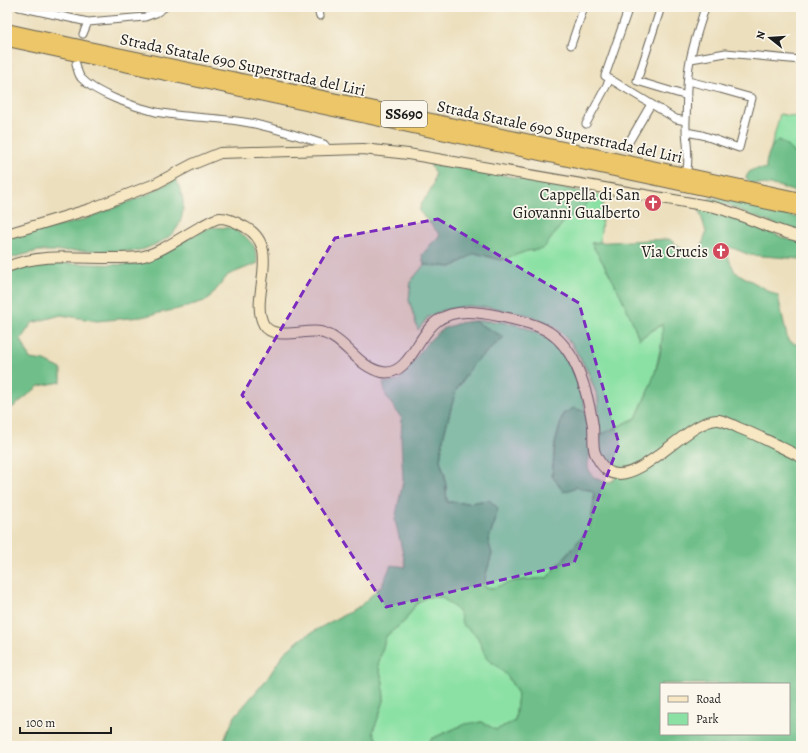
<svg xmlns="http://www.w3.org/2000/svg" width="808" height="753" font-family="Alegreya,serif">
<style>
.green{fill:#8be1a4;stroke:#547e60}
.forest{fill:#70bf8a;stroke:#466e53;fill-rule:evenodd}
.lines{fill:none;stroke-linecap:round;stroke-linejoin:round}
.minor-casing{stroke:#656054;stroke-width:9}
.secondary-casing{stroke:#656054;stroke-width:12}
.trunk-casing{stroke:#656054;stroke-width:14}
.minor{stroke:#fff;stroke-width:7}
.secondary{stroke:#f7e8c3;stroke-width:10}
.trunk{stroke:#ecc669;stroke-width:12}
.marked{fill:#7b2cbf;fill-opacity:0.2;stroke:#7b2cbf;stroke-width:3;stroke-dasharray:8 5;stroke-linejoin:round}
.labels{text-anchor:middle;stroke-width:3.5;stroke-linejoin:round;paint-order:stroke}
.shield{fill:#fbf7ec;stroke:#5f5e5a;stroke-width:1}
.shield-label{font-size:15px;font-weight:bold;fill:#1c1c1c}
.street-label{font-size:16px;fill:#1c1c1c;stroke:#fbf7ec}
.poi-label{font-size:16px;fill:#1c1c1c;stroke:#fbf7ec;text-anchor:end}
</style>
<rect width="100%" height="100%" fill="#fbf7ec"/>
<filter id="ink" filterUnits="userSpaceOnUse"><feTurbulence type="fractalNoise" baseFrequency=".025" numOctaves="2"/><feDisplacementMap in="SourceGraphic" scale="8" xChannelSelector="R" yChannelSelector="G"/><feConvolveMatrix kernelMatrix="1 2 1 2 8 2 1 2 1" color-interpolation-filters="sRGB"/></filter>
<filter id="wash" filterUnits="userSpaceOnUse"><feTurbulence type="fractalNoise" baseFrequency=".012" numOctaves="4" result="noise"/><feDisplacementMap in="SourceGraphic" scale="16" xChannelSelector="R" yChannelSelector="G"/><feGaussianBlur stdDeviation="0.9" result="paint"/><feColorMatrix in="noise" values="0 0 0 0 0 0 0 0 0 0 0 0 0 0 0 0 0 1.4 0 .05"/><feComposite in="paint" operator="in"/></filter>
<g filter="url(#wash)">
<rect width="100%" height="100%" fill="#ecdfbd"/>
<path class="green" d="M780,114L801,118V173L797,169C797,166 798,162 797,159C795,153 784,142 778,140L769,155Z
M592,194L604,196L600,242L591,243L614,281L632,319L639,339L663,324V337L654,377L636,418L600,435L598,397L588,372L572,344L553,325L529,315L494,308L467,306L444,310L428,317L418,330L409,300L411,281L424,265L452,267L475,253L501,260L527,251L543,249L565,220L585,207Z
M474,321C483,321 493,321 502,322C523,324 555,339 566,356C577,373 581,393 586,412L563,414L555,444L552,476L581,489L591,490L594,494V500L591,528L575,545L547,578L515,581L493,588L484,587L486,574L492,554L488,541L495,522L489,500L468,503L447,502L445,476L440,460L444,434L453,401L456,391L474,363L503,338Z
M427,597H441L454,607L460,614L463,624L477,636L487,659L496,665L508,677L518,694L515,721L496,730L482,722L465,724L431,739L426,746H380L373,732L384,701L383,682L378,665L386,636L405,621L415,605Z"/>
<path class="forest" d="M778,140C784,142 795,153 797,159C798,162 798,166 797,169L801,173V194L778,186L751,183L746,178C749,168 757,168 766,169C765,160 771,145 778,140Z
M430,164C484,170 538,182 592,194L585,207L565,220L543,249L527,251L501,260L475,253L452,267L424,265L422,255L431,244L440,235L419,211L422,202L428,195L433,184L435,174Z
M176,179C179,187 184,198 183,206C183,234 163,242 139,251H38L7,259V238L80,221L146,195Z
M710,198H719L762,207L775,213L801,218V234L745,213L731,206L710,202L708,200Z
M698,206L754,225L784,238L801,242V259L750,255L730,247L726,253L735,272L778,296L788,341L801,346V746H426L431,739L465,724L482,722L496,730L515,721L518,694L508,677L496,665L487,659L477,636L462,624L460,614L454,607L441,597H427L415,605L405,621L386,636L378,665L383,682L384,701L373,732L380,746H221L235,716L267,679L284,653L302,638L332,621L358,608L382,585L391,565L406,567L395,520L403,481L401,438L402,419L386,396L383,383L399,380L427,343L442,329L459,323L474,321L504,337L474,363L456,390L444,434L440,460L445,476L447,502L468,503L489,500L498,508L495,522L488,540L492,554L486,574L484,587L493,588L515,581L547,578L575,545L590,528L594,500V494L591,490L581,489L577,487L564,492L552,476L555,444L563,414L574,408L586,412C588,425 592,440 590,453C589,460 586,466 590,472C593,479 602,481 609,483L616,478L600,452V435L636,418C649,390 665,356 662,324L639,339C626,303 611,275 591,243L669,239L685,251L700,252L706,232ZM661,684H789V734H661Z
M211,227L231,228L245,236L254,246L258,263L228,275L208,300L178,309L141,317L97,321L61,315L32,323L21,339L30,359L45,361L61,369V382L39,386L7,412V274L25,267L49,263L132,265L155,258L177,243Z"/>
</g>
<g filter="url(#ink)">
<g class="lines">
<g class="minor-casing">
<path id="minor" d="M19,7L88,22L145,17L156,13L165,7
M317,7L320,16
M629,7L605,76L676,119L686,121
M661,7L637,81L687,96
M83,34L88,22
M571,45L584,7
M691,59L726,53L801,60
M76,64C77,69 78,74 81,78C96,94 135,107 156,112C185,118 215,117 244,122C271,126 298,136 324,144L328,149
M586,124L610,79
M686,132L702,135L739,148L752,98L720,89L688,81
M626,147L651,104
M687,169C690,153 685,137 686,121C687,103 686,84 689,66C692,46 700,26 705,7"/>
</g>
<g class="secondary-casing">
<path id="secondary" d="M7,234L90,209L155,184L193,164L220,153L363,149L408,154L714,207C744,215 771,230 801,237
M7,267C49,249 95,262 139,257C157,255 183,236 200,227C206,224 213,219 220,218C228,218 238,223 245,227C284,248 248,298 264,325C274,341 305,329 320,332C345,337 356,367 382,372C409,377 418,334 437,321C455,308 479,312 499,316C516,320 534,323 549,332C578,351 588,395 593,426C594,435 592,444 595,453C598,460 604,470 612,473C643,483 689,418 719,420C725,421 733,425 739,428C760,436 780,447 801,457"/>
</g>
<g class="trunk-casing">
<path id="trunk" d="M7,30L89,48L385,110L801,199
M7,40L801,210"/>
</g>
<use href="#minor" class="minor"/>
<use href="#secondary" class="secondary"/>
<use href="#trunk" class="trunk"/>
</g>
</g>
<path class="marked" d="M438,219L579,303L619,444L574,563L386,607L293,465L242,395L335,238Z"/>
<defs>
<g id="church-disc" transform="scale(0.9)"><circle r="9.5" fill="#d1495b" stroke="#fbf7ec"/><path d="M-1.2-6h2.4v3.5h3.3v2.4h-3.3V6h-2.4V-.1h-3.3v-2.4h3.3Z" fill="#fff"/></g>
</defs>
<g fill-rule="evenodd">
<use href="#church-disc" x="653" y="203"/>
<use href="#church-disc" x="721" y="251"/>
</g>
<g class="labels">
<rect class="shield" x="381" y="101" width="46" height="26" rx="3"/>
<g class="shield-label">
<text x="404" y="119">SS690</text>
</g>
<g class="street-label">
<text transform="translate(243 64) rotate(12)" y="6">Strada Statale 690 Superstrada del Liri</text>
<text transform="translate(560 131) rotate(12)" y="6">Strada Statale 690 Superstrada del Liri</text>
</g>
<g class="poi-label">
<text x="640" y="200">Cappella di San<tspan x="640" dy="18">Giovanni Gualberto</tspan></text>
<text x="708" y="257">Via Crucis</text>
</g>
</g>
<rect width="808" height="753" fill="none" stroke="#fbf7ec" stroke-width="24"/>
<rect x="660" y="683" width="130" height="52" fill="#fbf7ec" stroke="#a29f99"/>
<rect x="668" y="696" width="20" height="6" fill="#f7e8c3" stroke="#a29f99"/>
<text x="696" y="703" font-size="12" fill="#1c1c1c">Road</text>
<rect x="668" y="713" width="20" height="12" fill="#8be1a4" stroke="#a29f99"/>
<text x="696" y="723" font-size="12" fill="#1c1c1c">Park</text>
<g transform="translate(770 38) rotate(287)" stroke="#fbf7ec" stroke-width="3" paint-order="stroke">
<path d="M0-3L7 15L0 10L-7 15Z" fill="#1c1c1c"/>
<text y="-6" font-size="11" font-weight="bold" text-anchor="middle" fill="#1c1c1c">N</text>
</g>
<path d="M20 727v6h91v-6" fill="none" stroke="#1c1c1c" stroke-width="2"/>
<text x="26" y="727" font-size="12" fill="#1c1c1c" stroke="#fbf7ec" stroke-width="3" paint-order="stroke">100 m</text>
</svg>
